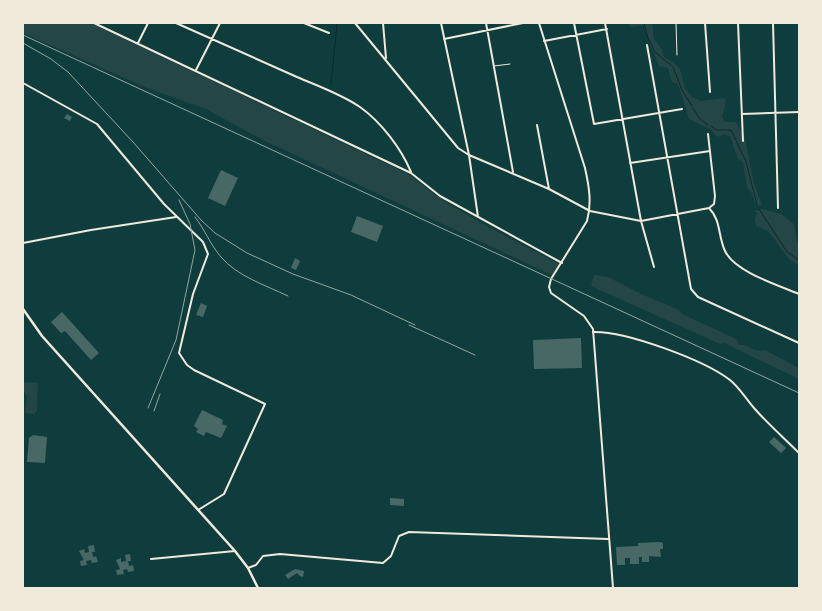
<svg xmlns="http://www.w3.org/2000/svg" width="822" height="611" font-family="'IBM Plex Sans',sans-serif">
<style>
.green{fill:#244646}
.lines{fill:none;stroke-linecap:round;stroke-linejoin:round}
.stream{stroke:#0a2a2b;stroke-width:1}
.building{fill:#486865}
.service{stroke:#f1e9da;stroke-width:1}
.minor{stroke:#f1e9da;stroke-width:2}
.tertiary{stroke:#f1e9da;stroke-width:2}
.secondary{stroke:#f1e9da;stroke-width:2.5}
.rail{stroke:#97a49c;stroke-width:1}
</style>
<rect width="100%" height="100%" fill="#0f3d3e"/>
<path class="green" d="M23,23H91L410,175L442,200L483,224L561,265L554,276L263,140L206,109L147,88L23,33Z
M629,23H652L654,39L661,48L664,57L673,62L680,69L685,89L692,97L701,101L725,98L726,101L722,117L725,122H736L745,139L754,184L762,205H756L751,192L747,187L743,162L738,159L730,136L724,134L718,137L715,135L712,130L689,119L678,84L672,82L668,68L659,66C654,52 647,40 644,25L630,27Z
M762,209L781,214L794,224L797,242H799V266L789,259L768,231L756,226L755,219L757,213L755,211Z
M594,275L608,277L641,294L679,310L682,314L732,337L737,340L739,345H744L757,351L765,350L799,368V379L724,343L720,344L591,286Z
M23,382L38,383L37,411L34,414L25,413L27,397L23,389Z"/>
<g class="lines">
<path class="stream" d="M644,23L648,38L655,52L673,67L682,90L692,106
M331,84L337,23
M693,108L699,118L708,125
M711,126L716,130H731L746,161L757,205
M759,209L787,252L799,260"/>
</g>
<path class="building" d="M67,114L72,117L70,121L64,118Z
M221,170L238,178L225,206L208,198Z
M357,216L383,226L377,242L351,232Z
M295,258L300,261L296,270L291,268Z
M201,303L207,306L203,317L196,315Z
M62,312L99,353L91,360L65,331L61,333L51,322Z
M581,338L582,368L534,369L533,340Z
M202,410L223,420L222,424L227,426L221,438L206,432L204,436L196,432L198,429L194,426Z
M33,435L47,437L45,463L27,462L29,438Z
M774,437L786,448L781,453L769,442Z
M390,498L404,499V506L390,505Z
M660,542L663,543V549H660L661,557L649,556V562H642V557H639V564H630V558H625V565H617L616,547L638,546V543Z
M94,545L95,552H92L93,557L96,556L98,562L92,563L91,560L86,561L87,565L81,566L80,561L84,560L79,551L84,549L85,553L89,552L88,546Z
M130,554L131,561H128L129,566L133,565L134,571L128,572L127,569L123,570L124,574L117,575L116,570L120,569L116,560L121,558V562L126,561L125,555Z
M295,569L304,571L303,577L300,576L297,573L288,579L285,575Z"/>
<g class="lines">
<path class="service" d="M676,23L677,55
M494,66L510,64"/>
<path class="minor" d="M94,23L411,173L440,196L562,263
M176,23C217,41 257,59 297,77C318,86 341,94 360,107C381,122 401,148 411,172
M304,23L329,33
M355,23L458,148L469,155L549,189L590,211L641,221L709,208
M383,23L386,58
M441,23L469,155L478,217
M486,23L513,172
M574,23L594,124L682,109
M605,23L641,221L654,267
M705,23L710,92
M738,23L743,141
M773,23L778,208
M444,39L523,23
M544,41L607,29
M138,43L148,23
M647,45L691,289L698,297L799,343
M196,70L220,23
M23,83L97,124L164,204L203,242L208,254L193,294L179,353L187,365L194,370L265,404L224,494L198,510
M742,114L799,112
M537,125L549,189
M708,134L715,196L714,204L709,208
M630,163L710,151
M709,208C721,220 718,236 725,251C735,272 778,285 799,294
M23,243L91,230L176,217
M593,332C626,331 704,360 730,380C739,387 746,399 754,408C768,424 784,438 799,453
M151,559L235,551"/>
<path class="tertiary" d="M539,23L585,168C589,186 592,203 587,221L551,279L549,287L551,293L584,316L593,329L613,588
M248,568L256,565L263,556L280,554L383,563L391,556L399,536L409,532L608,539"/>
<path class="secondary" d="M23,309L42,336L235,551L248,568L258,588"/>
<path class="rail" d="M23,35L799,393
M23,43L51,59L68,72L133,142L201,220L215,233L247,253L293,274L351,295L415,325
M195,217C205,230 210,244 221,257C237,276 265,285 288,296
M409,325L475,355
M148,408L176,340L195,250L190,224L179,200
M154,411L160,394"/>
</g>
<rect width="822" height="611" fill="none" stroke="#f1e9da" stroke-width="48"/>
</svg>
